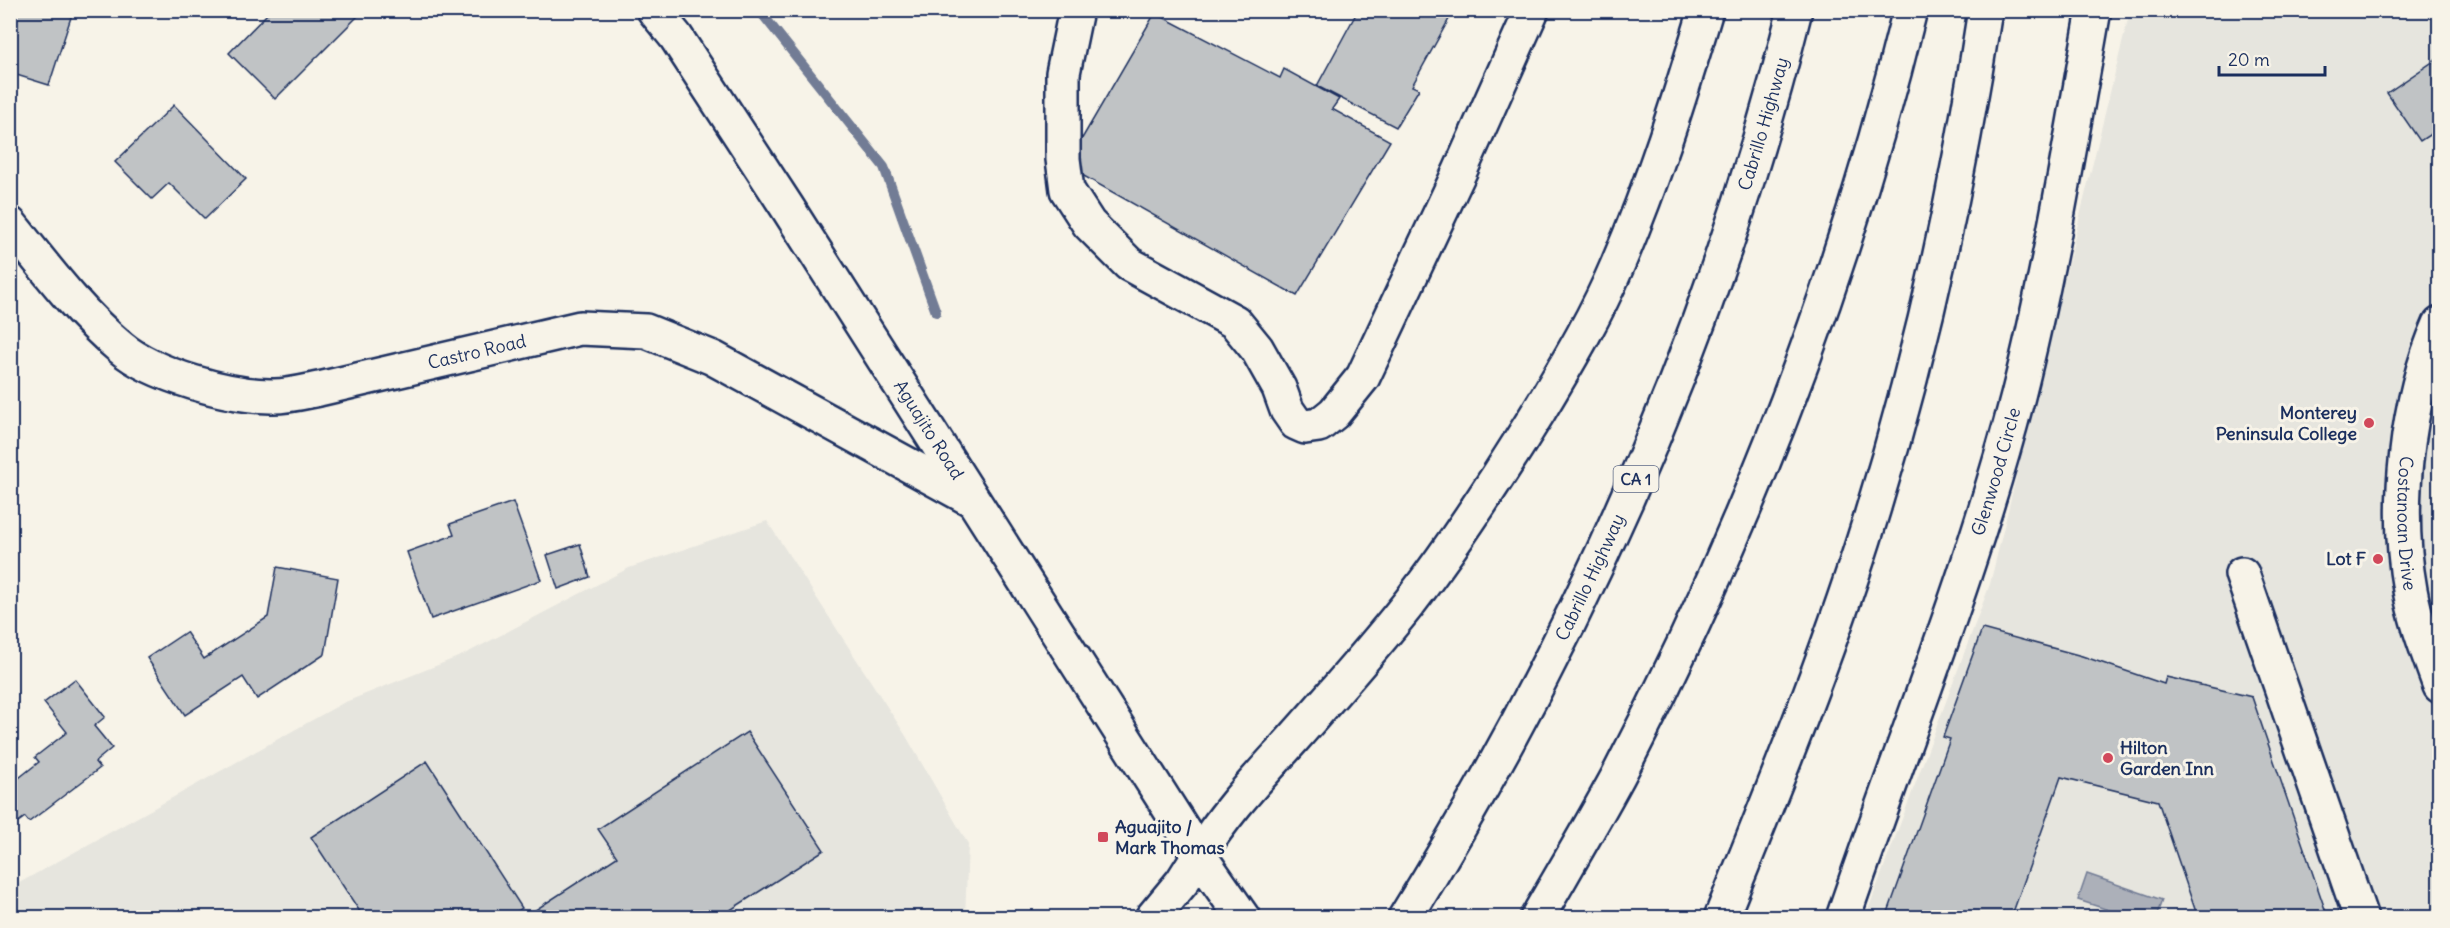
<svg xmlns="http://www.w3.org/2000/svg" width="2450" height="928" font-family="Delius,sans-serif">
<style>
.built{fill:#e6e5de}
.water{fill:#acb0b9;stroke:#727c95;stroke-width:1.5}
.lines{fill:none;stroke-linecap:round;stroke-linejoin:round}
.stream{stroke:#727c95;stroke-width:10}
.building{fill:#c0c3c5;stroke:#1b2f5e;stroke-width:1.5}
.minor-casing{stroke:#1b2f5e;stroke-width:38}
.major-casing{stroke:#1b2f5e;stroke-width:38}
.highway-casing{stroke:#1b2f5e;stroke-width:38}
.minor{stroke:#f7f3e8;stroke-width:33}
.major{stroke:#f7f3e8;stroke-width:33}
.highway{stroke:#f7f3e8;stroke-width:33}
.poi-dot{fill:#d1495b;stroke:#f7f3e8;stroke-width:2}
.labels{text-anchor:middle;stroke-width:6;stroke-linejoin:round;paint-order:stroke}
.shield{fill:#f7f3e8;stroke:#5d6a87;stroke-width:1.5}
.shield-label{font-size:16px;font-weight:bold;fill:#1b2f5e}
.street-label{font-size:18px;fill:#1b2f5e;stroke:#f7f3e8}
.poi-label{font-size:18px;font-weight:bold;fill:#1b2f5e;stroke:#f7f3e8;text-anchor:end}
</style>
<rect width="100%" height="100%" fill="#f7f3e8"/>
<filter id="ink" filterUnits="userSpaceOnUse"><feTurbulence type="fractalNoise" baseFrequency=".0167" numOctaves="2"/><feDisplacementMap in="SourceGraphic" scale="12" xChannelSelector="R" yChannelSelector="G"/><feConvolveMatrix kernelMatrix="1 2 1 2 8 2 1 2 1" color-interpolation-filters="sRGB"/></filter>
<g filter="url(#ink)">
<path class="built" d="M2130,11H2439V917L1865,918L1990,584Z
M767,521L906,736L968,844L965,918H11L10,888L343,703L463,655L629,568Z"/>
<path class="water" d="M2087,874L2162,900L2156,917H2130L2078,900Z"/>
<g class="lines">
<path class="stream" d="M759,10L884,167L936,312"/>
</g>
<path class="building" d="M10,10L73,11L49,85L10,73Z
M271,10H356L360,14L275,99L229,53Z
M1355,10H1454L1412,86L1419,89L1396,127L1317,86L1357,12Z
M1155,13L1280,78L1284,69L1339,99L1332,109L1390,141L1297,296L1066,166Z
M2440,57V128L2420,141L2387,93Z
M174,105L246,179L205,219L169,183L152,199L115,162Z
M513,502L541,580L431,619L407,552L454,535L450,524Z
M580,544L590,577L558,589L547,555Z
M277,567L338,578L325,654L257,699L243,677L185,715L147,658L186,632L204,659L268,617Z
M1982,629L2082,656L2164,684L2166,677L2252,697L2328,918H2198L2158,801L2061,777L2011,918H1886L1950,739L1943,737Z
M75,679L105,717L94,726L112,748L95,762L100,768L29,822L25,817L10,828V776L15,781L39,762L35,757L67,732L44,703Z
M747,732L824,850L718,918H523L617,857L598,829Z
M427,761L522,908L508,918H364L311,837Z"/>
<g class="lines">
<g class="minor-casing">
<g id="minor">
<path id="s1" d="M654,10L676,37L787,207L1199,855L1182,882L1152,918"/>
<path d="M1076,10L1063,73V159L1067,190L1089,224L1129,264L1235,322L1257,349L1279,388L1287,410L1296,423L1305,427L1319,425L1334,413L1363,377L1460,171L1532,10"/>
<path id="s2" d="M10,224C45,267 78,312 120,347C153,375 231,397 274,396C289,396 304,392 319,389L580,328L646,331L713,358L969,498"/>
<path id="s3" d="M2440,324C2406,401 2395,507 2410,590C2416,623 2429,655 2440,686"/>
<path d="M2242,574L2361,918"/>
<path id="s4" d="M1843,918C1902,744 1972,574 2018,396C2050,270 2071,139 2094,10"/>
</g>
</g>
<g class="major-casing">
<path id="major" d="M1199,855L1243,918"/>
</g>
<g class="highway-casing">
<g id="highway">
<path d="M1199,855C1225,812 1260,776 1293,739C1333,694 1373,649 1410,602C1457,541 1499,476 1539,411C1567,364 1596,316 1617,266C1653,183 1680,97 1706,10"/>
<path id="s5" d="M1405,918C1579,637 1715,332 1795,10"/>
<path d="M1537,918C1564,871 1592,824 1618,776C1745,533 1845,276 1910,10"/>
<path d="M1721,918C1772,792 1823,668 1864,539C1919,366 1958,190 1985,10"/>
</g>
</g>
<use href="#minor" class="minor"/>
<use href="#major" class="major"/>
<use href="#highway" class="highway"/>
</g>
</g>
<g class="poi-dot">
<circle cx="2369" cy="423" r="6"/>
<circle cx="2378" cy="559" r="6"/>
<circle cx="2108" cy="758" r="6"/>
<rect x="1097" y="831" width="12" height="12" rx="3"/>
</g>
<g class="labels">
<rect class="shield" x="1613.5" y="466" width="45" height="26" rx="4.5"/>
<g class="shield-label">
<text x="1636" y="485">CA 1</text>
</g>
<g class="street-label">
<text dy="6" stroke="none"><textPath href="#s5" startOffset="874">Cabrillo Highway</textPath></text>
<text dy="6" stroke="none"><textPath href="#s2" startOffset="537">Castro Road</textPath></text>
<text dy="6" stroke="none"><textPath href="#s1" startOffset="502">Aguajito Road</textPath></text>
<text dy="6" stroke="none"><textPath href="#s4" startOffset="472">Glenwood Circle</textPath></text>
<text dy="6" stroke="none"><textPath href="#s3" startOffset="204">Costanoan Drive</textPath></text>
<text dy="6" stroke="none"><textPath href="#s5" startOffset="388">Cabrillo Highway</textPath></text>
</g>
<g class="poi-label">
<text x="2357" y="419">Monterey<tspan x="2357" dy="21">Peninsula College</tspan></text>
<text x="2366" y="565">Lot F</text>
<text x="2120" y="754" text-anchor="start">Hilton<tspan x="2120" dy="21">Garden Inn</tspan></text>
<text x="1115" y="833" text-anchor="start">Aguajito /<tspan x="1115" dy="21">Mark Thomas</tspan></text>
</g>
</g>
<rect width="2450" height="928" fill="none" stroke="#f7f3e8" stroke-width="36"/>
<rect x="18" y="18" width="2414" height="892" fill="none" stroke="#1b2f5e" stroke-width="2" filter="url(#ink)"/>
<path d="M2219 66v9h106v-9" fill="none" stroke="#1b2f5e" stroke-width="3"/>
<text x="2228" y="66" font-size="18" fill="#1b2f5e" stroke="#f7f3e8" stroke-width="4.5" paint-order="stroke">20 m</text>
</svg>
